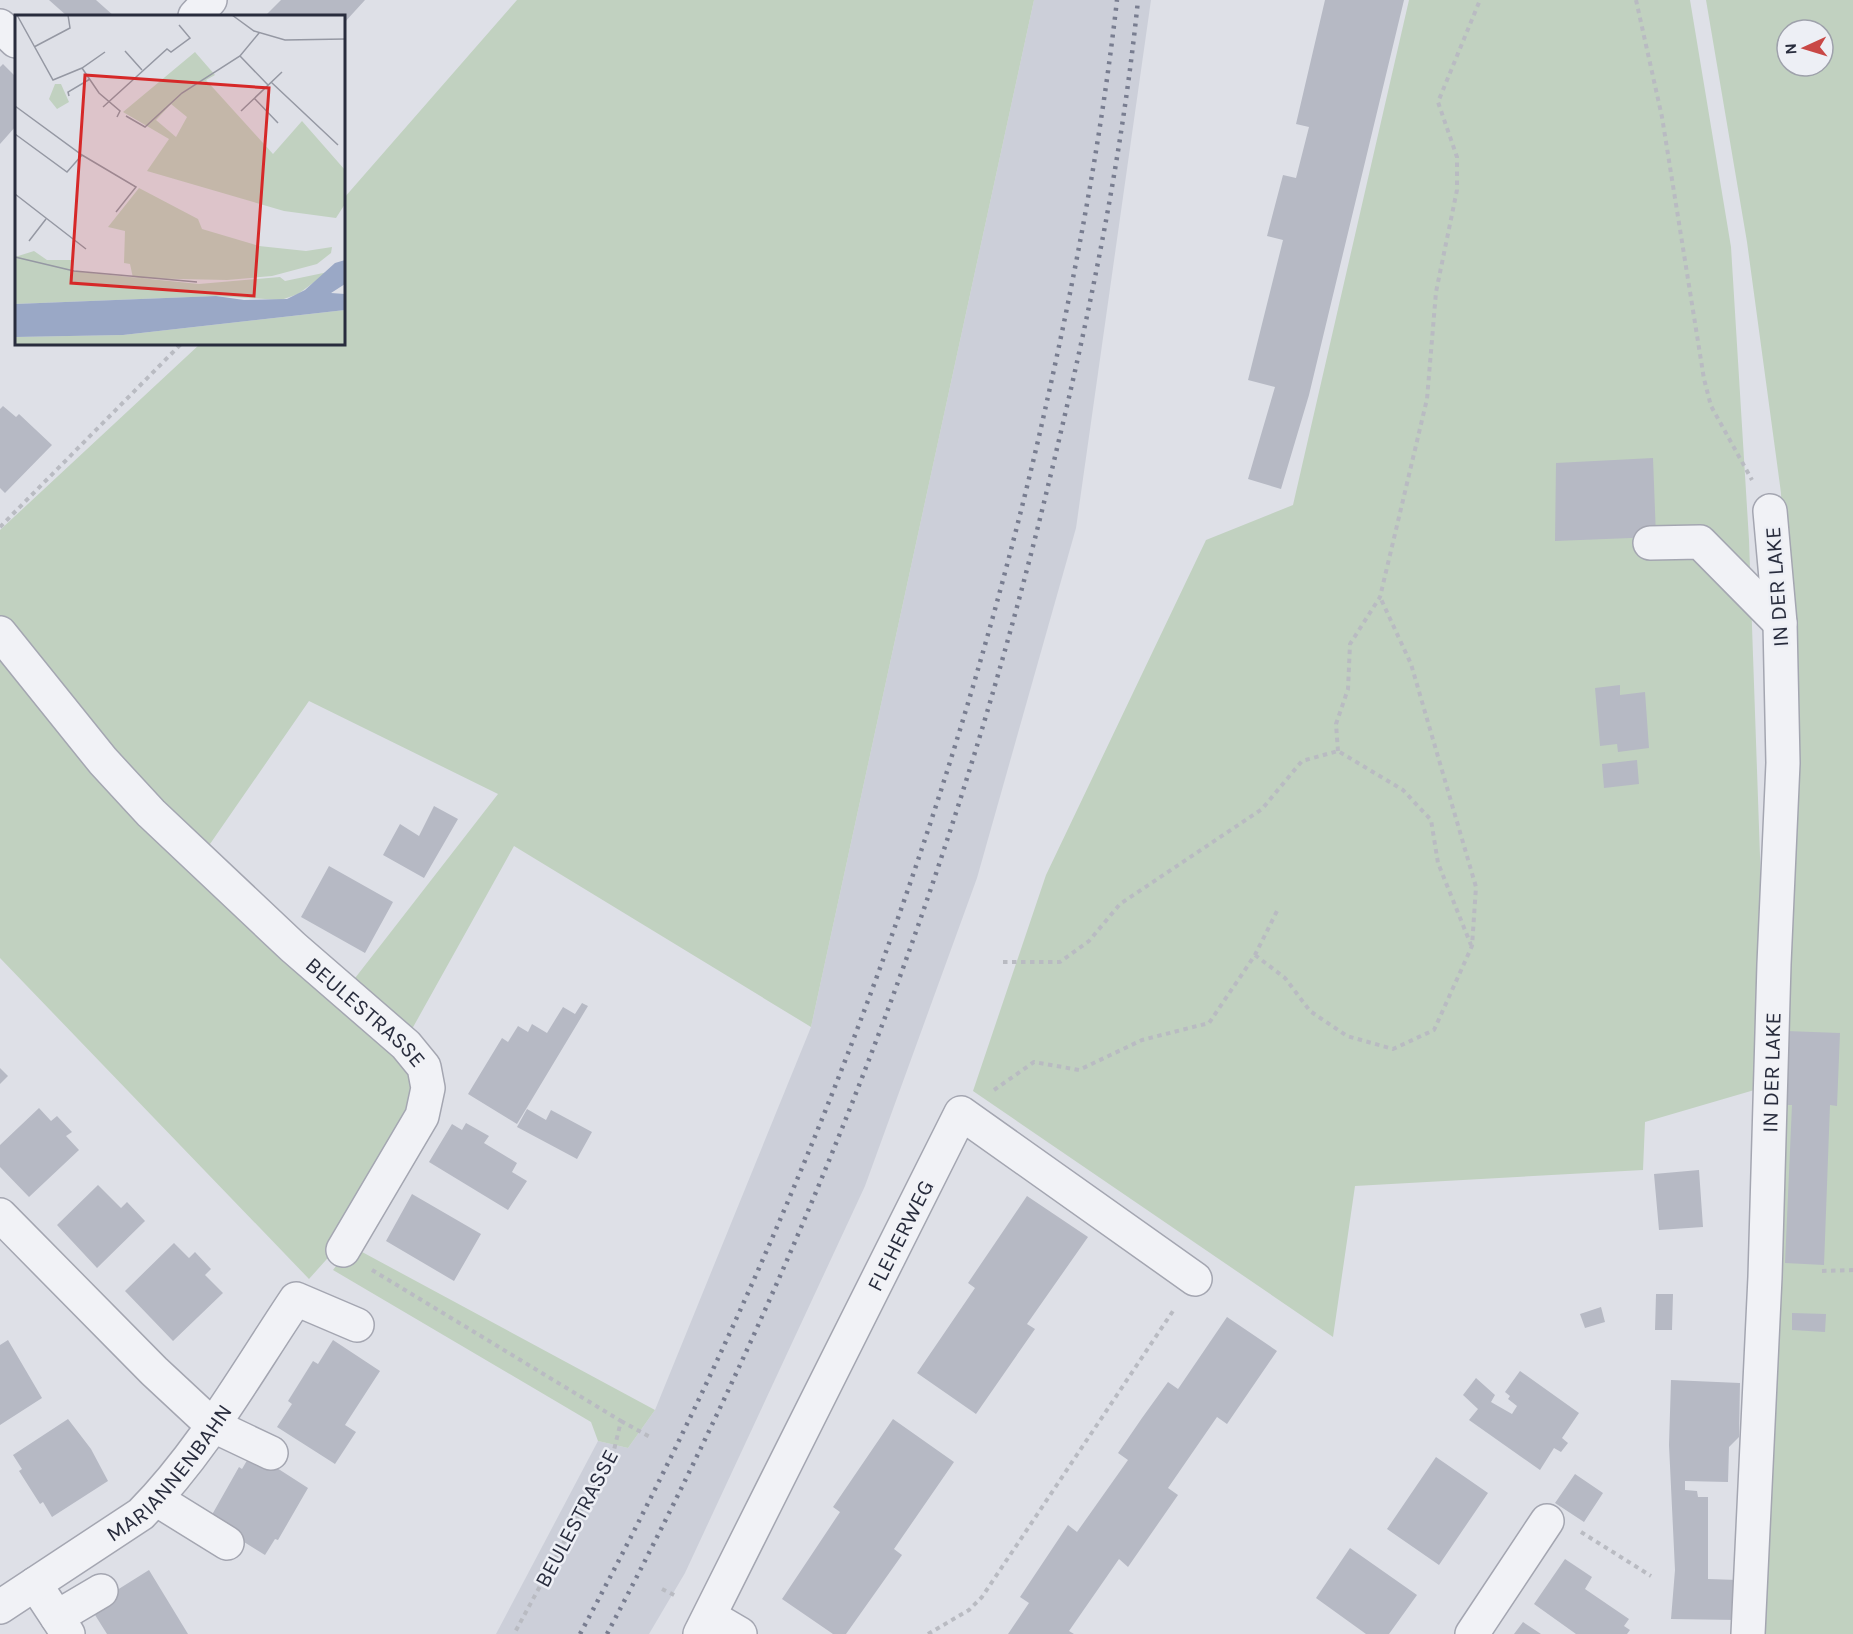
<svg xmlns="http://www.w3.org/2000/svg" width="1853" height="1634" font-family="Karla,sans-serif">
<style>
.built{fill:#cccfd9}
.green{fill:#c1d1c0;fill-rule:evenodd}
.building{fill:#b6b9c4}
.lines{fill:none;stroke-linecap:round;stroke-linejoin:round}
.minor-casing{stroke:#a4a6b1;stroke-width:36}
.path{stroke:#b9bbc2;stroke-width:4;stroke-dasharray:4.5 4.5;stroke-linecap:butt}
.minor{stroke:#f1f2f6;stroke-width:33}
.rail{stroke:#787d90;stroke-width:4.5;stroke-dasharray:3 6;stroke-linecap:butt}
.labels{text-anchor:middle;stroke-width:5;stroke-linejoin:round;paint-order:stroke}
.street-label{font-size:22px;fill:#282c3d;stroke:#edeff5}
.inset-road{fill:none;stroke:#9598a3;stroke-width:1.5}
.view{fill:#d62828;fill-opacity:0.15;stroke:#d62828;stroke-width:3}
.inset-edge{fill:none;stroke:#282c3d;stroke-width:3}
</style>
<rect width="100%" height="100%" fill="#dee0e7"/>
<path class="built" d="M1034,0H1151L1076,528L977,878L865,1186L685,1573L649,1634H496L598,1441L628,1448L655,1410L811,1027Z"/>
<path class="green" d="M517,0H1034L811,1027L514,846L402,1047L423,1077L343,1241L309,1279L0,958V530L200,344H344V198ZM309,701L498,794L352,982L201,857Z
M1409,0H1690L1731,247L1749,540L1768,1086L1645,1122L1643,1170L1355,1186L1333,1337L973,1091L1046,875L1206,540L1293,505Z
M1706,0H1853V1634H1750L1789,765L1781,493L1747,242ZM1787,30H1823V66H1787Z
M351,1246L655,1410L628,1448L598,1441L591,1422L333,1270Z"/>
<path class="building" d="M49,0H96L114,16H67Z
M281,0H365L344,23V16H265Z
M1325,0H1404L1309,395L1281,489L1248,479L1275,387L1248,380L1283,240L1267,236L1283,175L1296,178L1309,127L1296,124Z
M3,64L16,77V126L0,144V67Z
M3,406L16,417L19,414L52,445L5,493L0,488V409Z
M1653,458L1656,537L1555,541L1556,463Z
M1620,685V695L1645,692L1649,748L1618,752L1617,744L1600,746L1595,688Z
M1637,760L1639,784L1604,788L1602,764Z
M434,806L458,819L424,878L383,855L400,824L419,836Z
M329,866L393,902L365,953L301,917Z
M582,1003L588,1006L517,1124L468,1094L502,1038L508,1042L518,1026L528,1032L532,1024L547,1033L563,1007L575,1014Z
M1786,1031L1840,1033L1837,1106L1830,1105L1824,1265L1785,1263L1792,1105H1783Z
M0,1068L8,1076L0,1084Z
M39,1108L51,1121L57,1116L72,1132L66,1136L79,1150L29,1197L0,1167V1145Z
M527,1109L546,1120L551,1110L592,1132L577,1159L517,1127Z
M466,1123L489,1136L484,1143L517,1163L512,1172L527,1181L508,1210L429,1162L452,1124L462,1130Z
M1699,1170L1703,1227L1659,1230L1654,1174Z
M98,1185L121,1208L127,1202L145,1221L97,1268L57,1225Z
M412,1194L481,1234L454,1281L386,1241Z
M1027,1196L1088,1237L1027,1324L1035,1329L976,1414L917,1373L975,1288L968,1283Z
M174,1243L189,1258L195,1252L211,1269L205,1275L223,1293L173,1341L125,1291Z
M1656,1294H1673L1672,1330H1655Z
M1601,1307L1605,1322L1585,1328L1580,1314Z
M1792,1313L1826,1314L1825,1332L1792,1330Z
M1227,1317L1277,1351L1227,1424L1217,1417L1168,1488L1178,1495L1128,1567L1119,1559L1069,1631L1074,1634H1008L1029,1603L1020,1597L1068,1525L1077,1532L1128,1460L1118,1453L1142,1418L1168,1382L1178,1389Z
M8,1340L42,1398L0,1425V1345Z
M333,1340L380,1371L345,1425L356,1432L335,1464L277,1427L292,1404L288,1401L313,1361L318,1364Z
M1520,1371L1579,1413L1562,1438L1568,1443L1561,1452L1554,1448L1540,1470L1469,1420L1478,1409L1463,1395L1476,1378L1495,1395L1491,1402L1512,1414L1517,1406L1508,1399L1510,1396L1505,1392Z
M1671,1380L1740,1383L1739,1437L1729,1447L1728,1482L1685,1481V1490L1697,1491L1698,1497H1708V1579L1738,1580L1739,1620L1671,1619L1675,1570L1669,1445Z
M68,1419L91,1449L108,1481L52,1517L43,1502L40,1504L19,1471L22,1469L13,1455Z
M893,1419L954,1462L894,1549L902,1555L846,1634H833L782,1599L840,1512L833,1507Z
M252,1452L308,1488L278,1540L275,1539L265,1555L209,1520L239,1467L242,1469Z
M1436,1457L1488,1493L1439,1565L1387,1529Z
M1575,1474L1603,1493L1584,1522L1555,1503Z
M1350,1548L1417,1595L1389,1634H1366L1316,1598Z
M1565,1559L1592,1577L1585,1589L1629,1619L1624,1626L1630,1630L1627,1634H1576L1534,1604Z
M149,1570L188,1634H107L90,1607Z
M1523,1622L1541,1634H1514Z"/>
<g class="lines">
<g class="minor-casing">
<g id="minor">
<path d="M195,16L210,0"/>
<path d="M0,26L16,41"/>
<path d="M1650,543L1700,542L1780,623"/>
<path id="s1" d="M0,633L103,761L151,813L293,947L406,1045L424,1067L428,1088L422,1116L343,1250"/>
<path d="M0,1215L154,1371L212,1425L271,1453"/>
<path d="M156,1499L227,1543"/>
<path d="M35,1584L68,1634"/>
<path id="s2" d="M0,1607L141,1514C203,1451 247,1372 296,1299L357,1325"/>
<path d="M57,1617L101,1591"/>
<path d="M711,1617L740,1634"/>
<path id="s3" d="M700,1634L961,1113L1195,1279"/>
<path d="M1472,1634L1547,1521"/>
<path id="s4" d="M1748,1634L1765,1277L1774,964L1783,763L1780,623L1770,511"/>
</g>
</g>
<path class="path" d="M1636,0L1662,117L1704,379L1711,406L1752,480
M0,527L181,344
M1338,751L1336,724L1348,689L1350,644L1380,597L1427,399L1436,292L1457,190V157L1438,102L1480,0
M1255,955L1285,978L1310,1011L1347,1036L1393,1049L1434,1030L1472,946L1476,887L1411,664L1380,597
M1003,962H1060L1089,941L1120,904L1262,809L1302,761L1338,751L1403,790L1431,820L1438,863L1471,945
M994,1090L1034,1062L1079,1070L1142,1040L1209,1023L1255,955L1277,911
M372,1270L621,1421L614,1450L514,1634
M1822,1271L1853,1270
M621,1421L650,1437
M1581,1532L1651,1576
M662,1589L678,1597
M928,1634L969,1610L982,1597L1175,1308"/>
<use href="#minor" class="minor"/>
<path class="rail" d="M580,1634C782,1258 939,861 1037,445C1071,298 1100,150 1117,0
M607,1634C808,1253 960,865 1058,444C1093,298 1123,149 1138,0"/>
</g>
<g class="labels">
<g class="street-label">
<text transform="translate(1776 587) rotate(-94)" y="8">IN DER LAKE</text>
<text dy="8" stroke="none"><textPath href="#s1" startOffset="528">BEULESTRASSE</textPath></text>
<text dy="8" stroke="none"><textPath href="#s4" startOffset="562">IN DER LAKE</textPath></text>
<text dy="8" stroke="none"><textPath href="#s3" startOffset="446">FLEHERWEG</textPath></text>
<text dy="8" stroke="none"><textPath href="#s2" startOffset="218">MARIANNENBAHN</textPath></text>
<text transform="translate(576 1518) rotate(-62)" y="8">BEULESTRASSE</text>
</g>
</g>
<g transform="translate(15 15)">
<rect width="330" height="330" fill="#dee0e7"/>
<path d="M180,37L200,60L191,65L258,139L287,106L330,155V189L321,203L269,196L132,156L154,124L108,97ZM156,89L172,102L161,122L141,105ZM40,69H46L54,87L42,94L34,84ZM124,173L183,204L187,214L244,231L291,236L317,232L316,238L302,249L257,261L212,265L118,263L115,249L109,248L110,216L93,212ZM19,236L32,245H56V256L184,269L265,262L270,266L313,257L283,279L266,285L201,281L0,289V242ZM330,295V330H0V322L108,320Z" fill="#c1d1c0" fill-rule="evenodd"/>
<path d="M330,245V269L316,278L330,279V295L108,320L0,322V289L201,281L229,285L272,284L290,275L320,248Z" fill="#9aa8c6"/>
<path class="inset-road" d="M2,0L38,65L67,53L90,37M217,0L239,16L270,25L330,24M19,32L55,13L53,0M110,36L127,55M225,41L253,70M67,53L84,78L105,96L102,102M256,67L323,130M54,81L53,77L75,64M239,83L263,108M0,91L67,140L121,172L101,197M88,92L152,34L156,37L175,23L164,10M226,96L267,57M111,101L130,112L167,78L225,41L244,18M0,119L52,157L67,140M0,179L71,234M14,226L31,204M0,242L59,256L182,267"/>
<path class="view" d="M70,60L254,73L239,281L56,268Z"/>
<rect width="330" height="330" class="inset-edge"/>
</g>
<g transform="translate(1805 48) rotate(266)"><circle r="28" fill="#edeff5" stroke="#9ea1ab" stroke-width="1.5"/>
<path d="M0-4.5L10 22L0 15L-10 22Z" fill="#c94846"/>
<text y="-9" font-size="16" font-weight="bold" text-anchor="middle" fill="#282c3d">N</text>
</g>
</svg>
